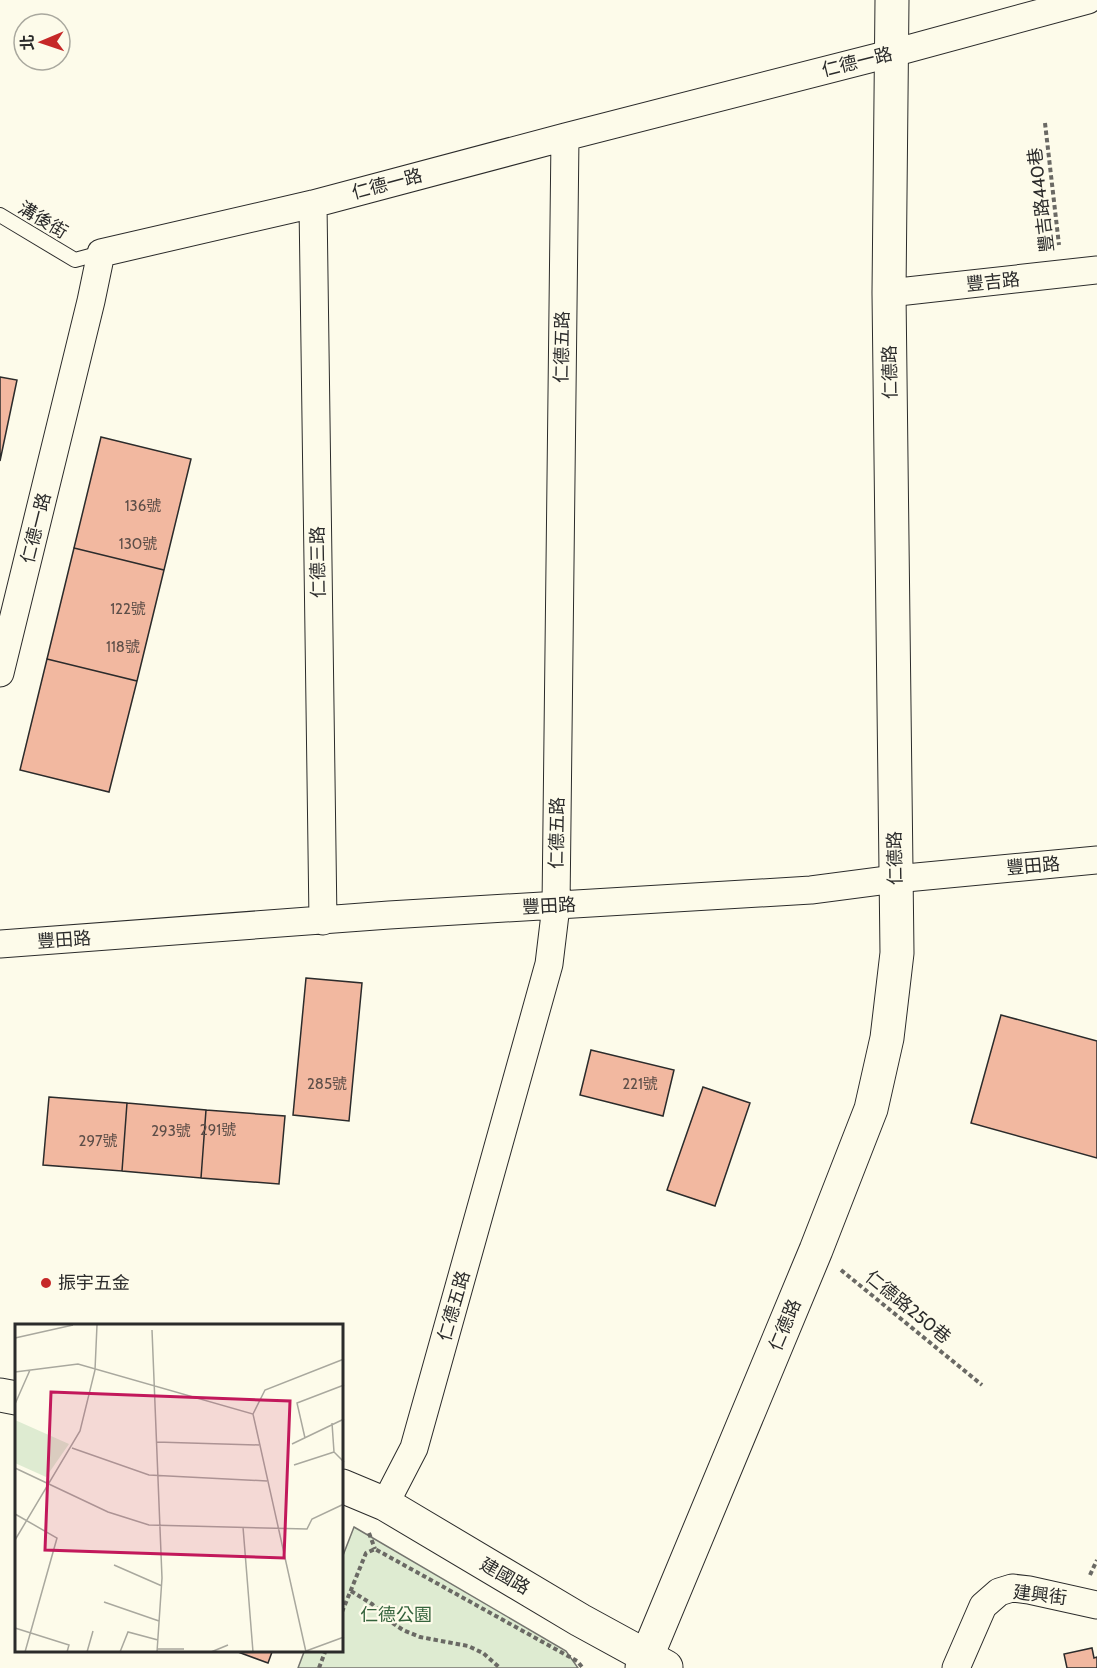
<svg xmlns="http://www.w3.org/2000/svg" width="1097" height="1668" font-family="Cabin,'Noto Sans TC',sans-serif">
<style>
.green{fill:#deebd1;stroke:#74746e;stroke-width:1.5}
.building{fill:#f2b8a0;stroke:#2b2b2b;stroke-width:1.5}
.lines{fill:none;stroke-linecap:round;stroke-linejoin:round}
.lane-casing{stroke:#2b2b2b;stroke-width:16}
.street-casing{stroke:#2b2b2b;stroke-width:29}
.secondary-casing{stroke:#2b2b2b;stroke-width:35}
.path{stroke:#6a6964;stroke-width:4;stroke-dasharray:4.5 3;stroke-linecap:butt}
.lane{stroke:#fdfbea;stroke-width:14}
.street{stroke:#fdfbea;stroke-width:27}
.secondary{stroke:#fdfbea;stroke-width:33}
.poi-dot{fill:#c62828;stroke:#fdfbea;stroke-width:2}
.labels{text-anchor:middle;stroke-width:4.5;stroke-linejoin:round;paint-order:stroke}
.number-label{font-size:15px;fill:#5d4e48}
.street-label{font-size:18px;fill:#2b2b2b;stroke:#fdfbea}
.poi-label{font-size:18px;fill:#2b2b2b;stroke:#fdfbea;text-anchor:start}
.park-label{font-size:18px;fill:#34623c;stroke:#fdfbea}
.inset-road{fill:none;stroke:#a9a89e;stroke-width:1.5}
.view{fill:#c2185b;fill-opacity:0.15;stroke:#c2185b;stroke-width:3}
.inset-edge{fill:none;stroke:#2b2b2b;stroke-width:3}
</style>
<rect width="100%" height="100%" fill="#fdfbea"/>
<path class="green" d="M354,1527L566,1651L578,1668H298L304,1652H342V1558Z"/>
<path class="building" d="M0,377L17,380L0,461Z
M101,437L191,459L164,570L74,548Z
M74,548L164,570L137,681L47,659Z
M47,659L137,681L109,792L20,770Z
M306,978L362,983L349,1121L293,1115Z
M1001,1015L1097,1041V1158L971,1123Z
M591,1050L674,1070L663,1116L580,1095Z
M703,1087L750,1103L715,1206L667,1190Z
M49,1097L127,1103L122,1171L43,1165Z
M127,1103L206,1110L201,1178L122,1171Z
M206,1110L285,1116L279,1184L201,1178Z
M1092,1648L1094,1658L1097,1657V1668H1067L1064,1654Z
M238,1652H272L268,1663Z"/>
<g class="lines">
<g class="lane-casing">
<path id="lane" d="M0,215L75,260L101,253"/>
</g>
<g class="street-casing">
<path id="street" d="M313,204L323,921
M889,293L1097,270
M0,673L91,301L101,253L313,204L565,137L893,53L1088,0
M0,944L389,915L811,890L895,879L1097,860
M385,1504L414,1448L549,964L556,906L565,137
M956,1668L983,1606L999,1592L1012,1588L1029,1590L1097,1605"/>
</g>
<g class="secondary-casing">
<path id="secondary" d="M0,1395L16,1398
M342,1486L385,1504L580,1620L666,1667
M642,1668L816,1250L871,1109L887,1038L897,953L889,293L892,0"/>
</g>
<path class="path" d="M1045,123L1059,245
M841,1270L982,1385
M369,1533L375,1549
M1090,1575L1097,1560
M351,1591L372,1604L388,1620L403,1630L420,1637L468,1646L483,1653L500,1668
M342,1612L366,1553L375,1549L577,1661L583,1668
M319,1668L325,1652"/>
<use href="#lane" class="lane"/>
<use href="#street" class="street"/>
<use href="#secondary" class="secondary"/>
</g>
<circle class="poi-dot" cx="46" cy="1283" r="6"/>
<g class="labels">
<g class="number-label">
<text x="143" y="511">136號</text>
<text x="138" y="549">130號</text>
<text x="128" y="614">122號</text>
<text x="123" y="652">118號</text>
<text x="327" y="1089">285號</text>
<text x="640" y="1089">221號</text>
<text x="218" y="1135">291號</text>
<text x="171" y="1136">293號</text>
<text x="98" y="1146">297號</text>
</g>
<g class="street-label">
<text transform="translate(857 62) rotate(-14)" y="6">仁德一路</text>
<text transform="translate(387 184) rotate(-15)" y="6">仁德一路</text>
<text transform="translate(1041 200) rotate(-97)" y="6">豐吉路440巷</text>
<text transform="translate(43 220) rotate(31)" y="6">溝後街</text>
<text transform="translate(993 282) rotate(-6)" y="6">豐吉路</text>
<text transform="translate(562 347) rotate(-89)" y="6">仁德五路</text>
<text transform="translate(890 372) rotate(-91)" y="6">仁德路</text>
<text transform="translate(36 528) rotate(-76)" y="6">仁德一路</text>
<text transform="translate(318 562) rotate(-91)" y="6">仁德三路</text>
<text transform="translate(557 833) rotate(-89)" y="6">仁德五路</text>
<text transform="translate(895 858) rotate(-91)" y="6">仁德路</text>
<text transform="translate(1033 866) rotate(-5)" y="6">豐田路</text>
<text transform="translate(549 906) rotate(-3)" y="6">豐田路</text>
<text transform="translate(64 940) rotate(-4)" y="6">豐田路</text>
<text transform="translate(454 1306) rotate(-74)" y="6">仁德五路</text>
<text transform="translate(908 1307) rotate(39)" y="6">仁德路250巷</text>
<text transform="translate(785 1325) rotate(-67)" y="6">仁德路</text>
<text transform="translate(505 1576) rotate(30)" y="6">建國路</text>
<text transform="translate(1040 1595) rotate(7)" y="6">建興街</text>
</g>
<g class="poi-label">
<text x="58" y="1289">振宇五金</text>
</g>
<g class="park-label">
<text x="396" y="1621">仁德公園</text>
</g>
</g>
<g transform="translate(15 1324)">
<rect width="328" height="328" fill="#fdfbea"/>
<path d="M0,96L54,120L31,153L0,139Z" fill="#deebd1"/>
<path class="inset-road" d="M137,6L147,254L142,328M0,14L58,1M0,48L63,40L238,90L291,328M0,80L15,46M238,90L250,66L329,35M317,99L319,128L329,138M290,114L282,79L329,61M141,118L244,121M277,120L329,95M57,124L134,151L252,157M279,141L319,128M0,144L93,188L134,201L292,205L297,195L329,180M0,190L42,214L10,328M228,203L238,328M0,216L65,107L80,46L82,1M99,241L147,262M89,278L144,297M0,304L54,321L52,328M142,325H169M291,327L329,313M72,328L78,307M105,328L113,308L143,316M196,328L213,321"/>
<path class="view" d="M36,68L275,77L269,234L30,226Z"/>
<rect width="328" height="328" class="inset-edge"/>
</g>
<g transform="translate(42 42) rotate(268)"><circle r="28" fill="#fdfbea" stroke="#a9a89e" stroke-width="1.5"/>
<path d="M0-4.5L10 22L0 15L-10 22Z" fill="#c62828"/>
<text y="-9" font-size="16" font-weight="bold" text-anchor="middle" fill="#2b2b2b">北</text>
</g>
</svg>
